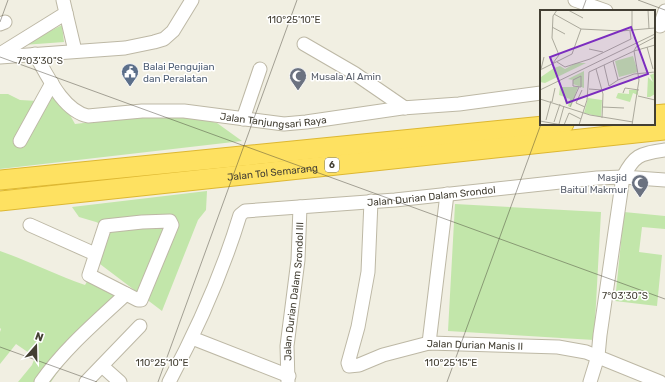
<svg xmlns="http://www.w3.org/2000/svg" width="665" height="382" font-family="Rubik,sans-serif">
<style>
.green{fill:#c2e6aa}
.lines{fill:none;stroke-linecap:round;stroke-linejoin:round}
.minor-casing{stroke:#bdb8a5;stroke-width:15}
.highway-casing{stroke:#ddb731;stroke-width:21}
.minor{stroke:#fff;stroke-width:13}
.highway{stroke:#fee161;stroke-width:19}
.ticks{fill:none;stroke:#433f33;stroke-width:1;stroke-opacity:0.45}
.labels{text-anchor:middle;stroke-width:3;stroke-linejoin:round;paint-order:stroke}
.shield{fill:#fff;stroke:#7b7970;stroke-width:1}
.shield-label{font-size:9px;font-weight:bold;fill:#433f33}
.service-label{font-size:10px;fill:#4e5e75;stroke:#fff;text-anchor:start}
.worship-label{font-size:10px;fill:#5b616d;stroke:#fff;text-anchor:start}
.street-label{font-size:10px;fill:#433f33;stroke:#fff}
.inset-road{fill:none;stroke:#aba99c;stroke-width:1}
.view{fill:#7b2cbf;fill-opacity:0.15;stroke:#7b2cbf;stroke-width:2}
.inset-edge{fill:none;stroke:#433f33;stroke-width:2}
.ticks-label{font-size:10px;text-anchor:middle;fill:#433f33;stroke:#fff;stroke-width:3;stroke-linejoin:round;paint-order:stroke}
</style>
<rect width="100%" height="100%" fill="#f1efe2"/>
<path class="green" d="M62,25L64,42L23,45Z
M45,93L61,99L75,124L174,112L217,123L242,141L0,169V94H8L20,100L38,101Z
M207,191L206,210L198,220L162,311L96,261L107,227L96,222L79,217L72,207Z
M455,204L601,212L594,340L448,331Z
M624,212L665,216V229L642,227L639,252L662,255L657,306L615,301Z
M0,251C29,261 56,275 85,285L89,278L122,294L59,370L51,382H18L32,365L35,357L16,344L0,364V332L1,329L0,328Z"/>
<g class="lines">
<g class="minor-casing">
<g id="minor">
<path d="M575,0L606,11"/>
<path d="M66,13L75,51"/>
<path d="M0,24L5,22"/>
<path d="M660,26L665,11"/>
<path d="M304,44L354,73L405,108"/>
<path d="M0,54L66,13L63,0"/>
<path id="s1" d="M35,54C47,75 63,111 88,116L142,111H184L284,124L306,122L402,108L459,104L541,93"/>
<path d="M0,57L125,48L154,42L164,39L173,31L192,0"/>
<path d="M243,119L260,69"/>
<path d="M20,141L52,83"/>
<path id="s2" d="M371,201L368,272L358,327L348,363L349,366L359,365L383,355L429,343L558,347L586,352L660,382"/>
<path d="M170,221L172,225L141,300H138L89,275L105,226L142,222Z"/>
<path d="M30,225L95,254"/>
<path d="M192,338L289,376"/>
<path d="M429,343L447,194"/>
<path d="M102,366L120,382"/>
<path d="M41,382C65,348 96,322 126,294"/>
<path d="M86,382L140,326"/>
<path id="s3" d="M169,382C198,328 222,274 240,215L245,211L395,200L597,178L623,177L665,180"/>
<path id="s4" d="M288,382L287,346L298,260L300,207"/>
<path d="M590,382L598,356L600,335L623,177C635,154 640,154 665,150"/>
</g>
</g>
<g class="highway-casing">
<g id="highway">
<path d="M654,115L665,114"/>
<path d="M0,180L564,124"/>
<path id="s5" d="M0,201L665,130"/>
</g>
</g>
<use href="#minor" class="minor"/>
<use href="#highway" class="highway"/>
</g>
<path class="ticks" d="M638,0L665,10M582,11L586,0M0,22L8,0M0,57L665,299M0,347L97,382M158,382L297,0M447,382L541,124"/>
<defs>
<g id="civic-pin" transform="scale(0.9)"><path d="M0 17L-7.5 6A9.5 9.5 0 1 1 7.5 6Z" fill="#5c6f8a" stroke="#fff"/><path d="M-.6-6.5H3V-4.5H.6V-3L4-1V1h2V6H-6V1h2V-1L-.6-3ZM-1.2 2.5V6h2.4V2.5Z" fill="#fff"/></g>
<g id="mosque-pin" transform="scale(0.9)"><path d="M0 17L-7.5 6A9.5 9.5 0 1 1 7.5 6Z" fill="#6b7280" stroke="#fff"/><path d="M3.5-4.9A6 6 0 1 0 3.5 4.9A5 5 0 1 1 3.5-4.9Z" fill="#fff"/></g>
</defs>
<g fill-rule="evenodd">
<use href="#civic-pin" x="130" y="72"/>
<use href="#mosque-pin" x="298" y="76"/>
<use href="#mosque-pin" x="640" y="183"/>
</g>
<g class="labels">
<rect class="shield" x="325" y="158" width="14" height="14" rx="3"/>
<g class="shield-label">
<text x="332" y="168">6</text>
</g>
<g class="service-label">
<text x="143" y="70">Balai Pengujian<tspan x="143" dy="12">dan Peralatan</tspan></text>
</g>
<g class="worship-label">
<text x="311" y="80">Musala Al Amin</text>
<text x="627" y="181" text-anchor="end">Masjid<tspan x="627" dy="12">Baitul Makmur</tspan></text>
</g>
<g class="street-label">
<text dy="4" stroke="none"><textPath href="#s1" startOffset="270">Jalan Tanjungsari Raya</textPath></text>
<text dy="4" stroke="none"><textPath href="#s5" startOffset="274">Jalan Tol Semarang</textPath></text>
<text dy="4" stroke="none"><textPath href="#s3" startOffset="375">Jalan Durian Dalam Srondol</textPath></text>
<text dy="4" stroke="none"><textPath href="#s4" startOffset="91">Jalan Durian Dalam Srondol III</textPath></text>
<text dy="4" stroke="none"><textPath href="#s2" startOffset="297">Jalan Durian Manis II</textPath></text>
</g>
</g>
<g transform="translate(540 10)">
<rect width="115" height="115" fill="#f1efe2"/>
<path d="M93,46L98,62L79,67L75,51ZM36,53H46L5,73L0,72L1,67L14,58L20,56L25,59ZM44,61V78L33,74V70L28,69ZM115,63V84L110,87H107L108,67L113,72L110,65ZM20,77H38L31,97L28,96L30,89L27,88L25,95V87L19,85ZM89,80H98V85L93,83L90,92L76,88L78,83L89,84Z" fill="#c2e6aa"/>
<path d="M48,88L62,90L61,107L44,103Z" fill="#c2e6aa"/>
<path class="inset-road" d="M28,0L43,8M92,0V21M108,0L109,19M14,4L41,19L81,21L115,18M12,17L25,24M107,37L113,59M49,39L63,42M94,41L96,37L115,27M73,51L78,70M17,52L25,57L50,49L91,29L90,21M13,53L19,45L12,28L13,6L17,0M64,55L69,76L78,70L94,64L115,62M1,59L4,47M56,59L63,84L62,108M0,60L32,44L41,19M41,66V77L33,76V70ZM49,79L62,80M0,80L115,24M42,80L36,93L45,97M83,83L85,78L99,80M98,86L115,90M0,89L50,105L93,112M12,92L15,78M30,97L39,77M62,97L84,98M6,110L11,91M0,111L22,115M14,112L20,94M19,114L24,96M24,115L29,103L41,109M39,115L47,90L49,62L94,41L115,35M92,115L99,70L94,41"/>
<path class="view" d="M91,17L108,64L27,93L10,47Z"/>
<rect width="115" height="115" class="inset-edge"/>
</g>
<g class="ticks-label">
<text x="294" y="23">110°25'10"E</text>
<text x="40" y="64">7°03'30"S</text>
<text x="625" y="299">7°03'30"S</text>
<text x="162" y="366">110°25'10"E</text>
<text x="451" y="366">110°25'15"E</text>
</g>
<g transform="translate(36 346) rotate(20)" stroke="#ffffff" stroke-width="3" paint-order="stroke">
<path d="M0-3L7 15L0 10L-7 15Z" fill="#433f33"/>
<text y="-6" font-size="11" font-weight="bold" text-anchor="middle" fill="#433f33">N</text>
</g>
</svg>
